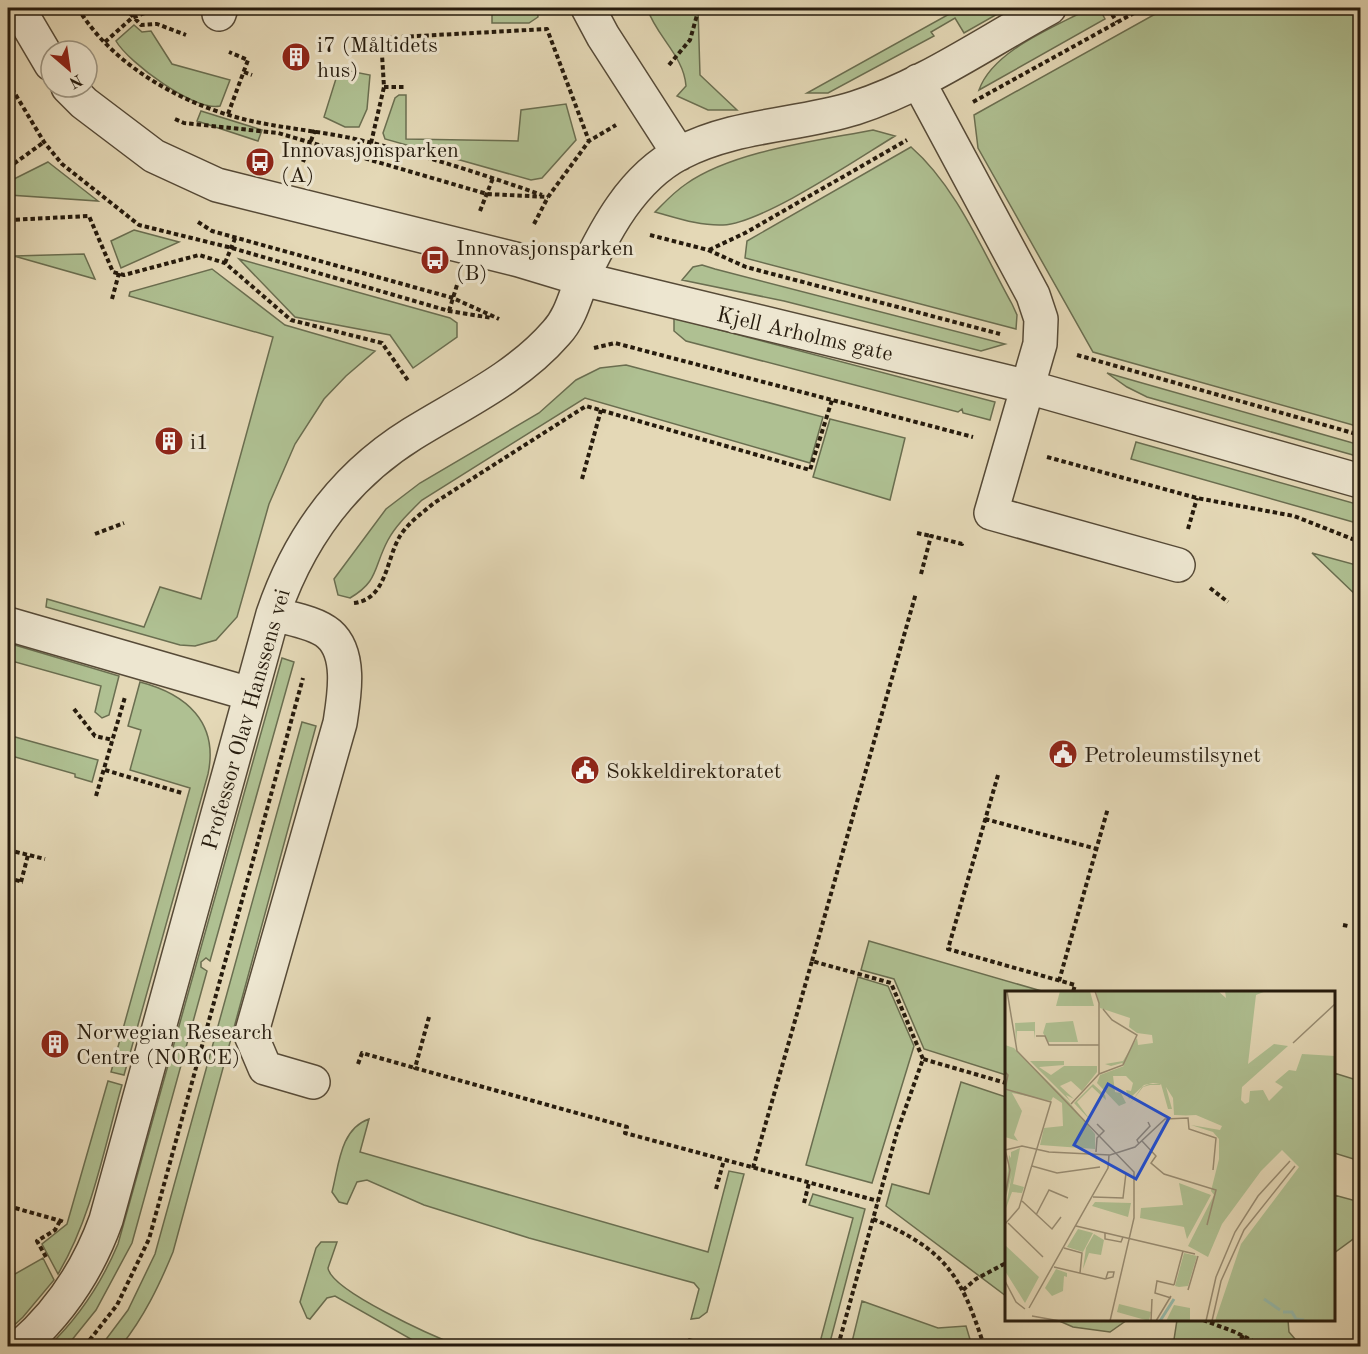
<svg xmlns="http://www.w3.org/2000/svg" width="1368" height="1354" font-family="'Old Standard TT',serif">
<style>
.green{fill:#afc092;stroke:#6a6e50;stroke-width:1.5}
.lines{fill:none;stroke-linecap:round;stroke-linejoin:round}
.minor-casing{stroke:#564a37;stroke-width:36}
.path{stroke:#261b0d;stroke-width:4;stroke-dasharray:4.5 3;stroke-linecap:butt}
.minor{stroke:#ede6d0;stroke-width:33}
.labels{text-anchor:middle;stroke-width:6;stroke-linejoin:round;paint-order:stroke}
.poi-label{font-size:22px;fill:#261b0d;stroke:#ede6d0;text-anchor:start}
.street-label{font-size:22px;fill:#261b0d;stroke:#ede6d0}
.inset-river{fill:none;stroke:#96baab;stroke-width:3}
.inset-road{fill:none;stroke:#988c72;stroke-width:1.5}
.view{fill:#1d4ed8;fill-opacity:0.15;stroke:#1d4ed8;stroke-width:3}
.inset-edge{fill:none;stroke:#261b0d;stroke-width:3}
</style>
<rect width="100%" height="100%" fill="#e4d8b6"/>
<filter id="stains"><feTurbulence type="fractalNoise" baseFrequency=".00333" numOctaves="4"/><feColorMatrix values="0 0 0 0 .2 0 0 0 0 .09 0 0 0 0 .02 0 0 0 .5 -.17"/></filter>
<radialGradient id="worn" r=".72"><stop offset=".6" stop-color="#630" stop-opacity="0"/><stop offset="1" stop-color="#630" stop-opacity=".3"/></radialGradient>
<path class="green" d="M492,8H537L538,17L529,23H492Z
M647,8H698L700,75L737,110H708L677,96L686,86C684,56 656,36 647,8Z
M960,8H1008L964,33L955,18L931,32L934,36L828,93H807Z
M1090,8H1099L1105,19L979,90C993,50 1055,27 1090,8Z
M1166,8H1360V427L1093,352L978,148L974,115Z
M134,25L142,32L151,31L172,64L230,80L220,106C195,112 128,62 116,41Z
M339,69L370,75L367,109L359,127H345L324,117Z
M399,95H406V139L518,141L521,110L566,104L576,140L542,178L531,180L385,139L383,133L395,98Z
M201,111L262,130L258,141L197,121Z
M873,130L895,136C857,159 763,223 723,225C700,226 677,218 655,212C665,202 674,192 686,184C733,151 816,141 873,130Z
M911,147C956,186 983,252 1012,304L1017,315L1016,329L745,258L747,241Z
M48,162L98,201L9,195L8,182Z
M134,230L179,242L121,268L111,241Z
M84,254L95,279L14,256Z
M239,259L450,318L457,323V337L413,368L390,335L295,317Z
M702,265L715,269L1005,344L981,351L784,301L682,280L693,267Z
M212,269L285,325L375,351L346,376L324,399L295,444L269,504L237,617L216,640L195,646L180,645L46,607L47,599L144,627L160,587L201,599L273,337L129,296L130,292Z
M674,318L995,402L990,420L963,413L962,409L958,412L686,341L674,331Z
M626,365L823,417L810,463L585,398L422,500C409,513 396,525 388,540C373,568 379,581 350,598L338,595L334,579L386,509L420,483L539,413L576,380L600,368Z
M1107,373L1360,445V457L1147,397L1127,387Z
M830,419L905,438L890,500L813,477Z
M1136,442L1360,505V524L1131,459Z
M1312,553L1360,566V599Z
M8,643L119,676L109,715L102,718L95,712L101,686L8,660Z
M282,658L294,662L210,961L206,958L201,962V967L207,971L132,1243L96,1310L67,1346H49C79,1317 102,1282 118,1244Z
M140,682C186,694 219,722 208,774L124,1075L111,1072L190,788L130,770L141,730L128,726Z
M302,722L316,726L173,1252C159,1286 144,1317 121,1346H101L128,1310L155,1254Z
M8,735L98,760L92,782L75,777V774L8,755Z
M869,941L1045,992H1006V1075L924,1049L894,979L861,970Z
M858,977L888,986L914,1046L872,1183L806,1165Z
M1334,1073L1360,1081V1161L1334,1153Z
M108,1081L122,1085C104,1148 92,1217 58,1274L42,1244L67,1224Z
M961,1082L1006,1097V1296L886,1206L892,1184L929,1194Z
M369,1119L360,1152L708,1252L729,1171L744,1174L707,1312L699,1318L691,1319L699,1289L694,1283L529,1238L424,1205L367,1180L357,1182L347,1204L339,1202L332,1192C339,1165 340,1129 369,1119Z
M813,1194L865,1209L829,1346H819L853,1218L809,1205Z
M1334,1195L1360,1202V1234L1334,1253Z
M321,1242H337L328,1268C331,1291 435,1337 459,1346H423L335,1296L327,1298L310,1319L307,1318L300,1302L316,1248Z
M43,1258L54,1280L23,1317L8,1331V1278Z
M862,1301L938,1328L966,1326L972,1346H851Z
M1057,1320H1127L1110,1332L1073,1327Z
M1177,1320H1288L1289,1332L1301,1346H1173Z"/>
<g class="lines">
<g class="minor-casing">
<path id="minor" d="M18,8L51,64
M588,8L603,36L679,154
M219,14L221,8
M918,81L1033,295L1041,319L1040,344L991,513L1178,565
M68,87L84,103L154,156L217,185L519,260L582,279L1028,387L1360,481
M273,614C290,619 315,622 329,634C352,654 344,697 340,723L251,1035L265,1068L313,1082
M8,624L250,694
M21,1346C61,1311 88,1270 106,1220L273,614C299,538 343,477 412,434C462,403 517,378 556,333C571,317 575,296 583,277C605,230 632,178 680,153C736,124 797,126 855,108C924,86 986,42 1049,8"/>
</g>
<path class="path" d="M78,8C114,69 192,110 261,123C297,130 333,133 368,142C427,156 485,175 542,195
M125,8L141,25L157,24L186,35
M1108,8L1117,22
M105,42L132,18L157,8
M669,65L690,40L699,8
M244,72L252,75
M8,82L44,142L62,164L139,225L232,248L449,311L492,318
M384,87H406
M973,102L1143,8
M228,114L248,60L229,52
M175,119L184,123L278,133L487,194L548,197
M371,143L384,87L381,38L547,29L589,141
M303,162L315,130
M8,168L44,142
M480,211L493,178
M8,220L89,216L113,272L124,275L199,255L225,263L291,320L382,343L409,382
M198,222L212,231L453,298L499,319
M534,224L548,197L589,141L616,125
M650,235L708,250L746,267L1000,334
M709,250L745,233L907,140
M225,263L236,236
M112,299L119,273
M449,311L457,285
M594,348L615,343L973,437
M1077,355L1360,435
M1047,457L1197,498L1294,516L1360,542
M582,479L601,410
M1188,529L1197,498
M917,533L931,536
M95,534L124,523
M921,574L931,536L962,544L963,541
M1210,588L1228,602
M354,603C387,599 386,559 400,536C408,523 422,513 434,503L586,406L810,470L832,400
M74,709L95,736L113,740
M105,770L182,793
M998,775L948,949L1075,985L1073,992
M96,796L125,697
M985,819L1097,849
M8,850L45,859
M8,878L23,882
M21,882L28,855
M1343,925L1348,926
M812,961L916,593
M1059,981L1108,808
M429,1017L415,1068L627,1127L625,1133L878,1201
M358,1064L362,1053L415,1068
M753,1168L812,961L891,983L923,1059
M716,1189L724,1160
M804,1203L809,1183
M8,1206L61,1221L62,1218
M873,1219C945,1249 961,1274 984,1346
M46,1257L37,1241L55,1230L60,1221
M963,1290L976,1279L1006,1263
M1203,1320L1235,1332L1263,1346
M688,1340L706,1344
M85,1346L117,1305L149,1239L303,678
M838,1346L897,1132L923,1059L1006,1083
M1238,1346L1243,1335
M1350,1346L1360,1341"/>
<use href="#minor" class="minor"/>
</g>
<defs>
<g id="building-disc" transform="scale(1.5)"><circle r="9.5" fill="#8f2418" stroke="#ede6d0"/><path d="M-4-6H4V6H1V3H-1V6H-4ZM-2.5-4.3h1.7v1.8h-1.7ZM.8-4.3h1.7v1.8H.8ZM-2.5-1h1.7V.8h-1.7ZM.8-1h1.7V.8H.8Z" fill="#fff"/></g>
<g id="bus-disc" transform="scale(1.5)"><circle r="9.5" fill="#8f2418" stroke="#ede6d0"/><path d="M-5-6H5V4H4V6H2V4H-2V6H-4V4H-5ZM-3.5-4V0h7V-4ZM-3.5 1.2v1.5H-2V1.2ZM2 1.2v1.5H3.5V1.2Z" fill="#fff"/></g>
<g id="civic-disc" transform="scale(1.5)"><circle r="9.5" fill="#8f2418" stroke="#ede6d0"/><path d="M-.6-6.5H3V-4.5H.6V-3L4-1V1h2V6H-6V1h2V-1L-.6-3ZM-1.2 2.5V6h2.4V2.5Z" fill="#fff"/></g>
</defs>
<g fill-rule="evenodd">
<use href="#building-disc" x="296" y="57"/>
<use href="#bus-disc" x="260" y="162"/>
<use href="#bus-disc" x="435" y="260"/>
<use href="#building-disc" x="169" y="441"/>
<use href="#civic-disc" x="1063" y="754"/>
<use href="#civic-disc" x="585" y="770"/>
<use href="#building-disc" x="55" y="1044"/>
</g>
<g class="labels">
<g class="poi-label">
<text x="317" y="52">i7 (Måltidets<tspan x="317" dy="25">hus)</tspan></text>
<text x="281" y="157">Innovasjonsparken<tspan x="281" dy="25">(A)</tspan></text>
<text x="456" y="255">Innovasjonsparken<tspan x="456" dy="25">(B)</tspan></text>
<text x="190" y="449">i1</text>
<text x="1084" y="762">Petroleumstilsynet</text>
<text x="606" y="778">Sokkeldirektoratet</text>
<text x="76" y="1039">Norwegian Research<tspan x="76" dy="25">Centre (NORCE)</tspan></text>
</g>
<g class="street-label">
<text transform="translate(805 333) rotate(13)" y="8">Kjell Arholms gate</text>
<text transform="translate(245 719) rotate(-74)" y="8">Professor Olav Hanssens vei</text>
</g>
</g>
<g transform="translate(1005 991)">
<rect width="330" height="330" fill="#e4d8b6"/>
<path d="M55,0H85L89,15H51ZM91,0H213L221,7L220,0H261L251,4L243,73L269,53L283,55L237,96L236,109L240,113L244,111L245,100L258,99L264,110L278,96L270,91L284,79L291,80L297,63L330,65V330H210L236,253L294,176L277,159L256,180L217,233L203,266L183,255L209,204L206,200L214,168V148L208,141L186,134L215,139L217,135L191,124L170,125L181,124H169L168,107L161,96L167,118H163L156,93L155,94H145L138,96L124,114L137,96L144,93H155L148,92L139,94L124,108L121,99L126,100L128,92L121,85H108L110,101L116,102L121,112L114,115L92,92L95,84L119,75L117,72L106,75L100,73L118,70L132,47L133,54L148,52L147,44L132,42L124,36L125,27L95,17ZM68,30L73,51H43L38,42L41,32ZM30,31V48L29,40H12L11,53L10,32ZM0,54L9,57L64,111L90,143V158L35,154L39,137L58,135L57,112L48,106L46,110L7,102L17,120L9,144L13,150L0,146ZM25,70H59V74L34,76L46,84L59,75H92V81L77,100L66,90L55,95L69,108L61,104L66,111ZM88,93L100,104L101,109L87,96L72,111L86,130L69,112ZM15,157L8,193L19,196L17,202L7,201L0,220L7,183L0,211L4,164L6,167V161ZM174,192L206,204L182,248L179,236L135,227L136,217L178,214ZM90,211L126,212L123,226L87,215ZM73,238L88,242L78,261L62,256ZM89,243L99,249L96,264L84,262L78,278L81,257ZM0,254L34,286L20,312L0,280ZM179,262L192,265L183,295L174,296L170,295ZM51,278L62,282V286L59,285L58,300L47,305L40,297ZM114,313L146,321L144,330L112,321ZM169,314L185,317V330H161Z" fill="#afc092"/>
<path class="inset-river" d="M259,308L275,319M278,321H287L291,328L299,329M155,330L169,308"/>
<path class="inset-road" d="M2,0L12,60L129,181V227L105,330M31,45H40L44,54H94M288,52L330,13M0,81L3,84L0,98L46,111L14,217L0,233M94,83L118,74L132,44L107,29L98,18M66,113L94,83V12L90,0M137,150L151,165L146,172L159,183L211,199L202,234M134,153L132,149L145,135L143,131M0,158L5,179L0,206M0,159L17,155L44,161L105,164L130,156L160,128L183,127L184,138L211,147L208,179M91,161L92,147L99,140L92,133M27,175L52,182L95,176M88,206L118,207L121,182M17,210L47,238L56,226M31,224L44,199L63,207M3,232L38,266M71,235L190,263M100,242V248L116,251L118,246M59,257L77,262L75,282M49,276L100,288L108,286L109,281H103L101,287M0,290L11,311L20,318M169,294L178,260M183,299L193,265M166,307L150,302L152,290L169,294M24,317L103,177L104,164M27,325L55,330M146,330L147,308M151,330L166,305M201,330L211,286L230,241L253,205L285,170M207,330L216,290L239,239L290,175"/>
<path class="view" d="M103,93L164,127L131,188L69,154Z"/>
<rect width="330" height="330" class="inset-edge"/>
</g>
<rect width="1368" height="1354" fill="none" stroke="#e4d8b6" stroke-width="30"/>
<rect x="9" y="9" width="1350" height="1336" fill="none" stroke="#261b0d" stroke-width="3"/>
<rect x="15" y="15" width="1338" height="1324" fill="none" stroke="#261b0d" stroke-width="1.5"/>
<g transform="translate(69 69) rotate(151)"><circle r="28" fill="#ede6d0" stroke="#9d9582" stroke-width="1.5"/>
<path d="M0-4.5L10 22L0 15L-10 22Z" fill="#8f2418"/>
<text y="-9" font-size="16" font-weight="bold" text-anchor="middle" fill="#261b0d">N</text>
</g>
<rect width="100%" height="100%" filter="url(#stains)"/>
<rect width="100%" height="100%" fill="url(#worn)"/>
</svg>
